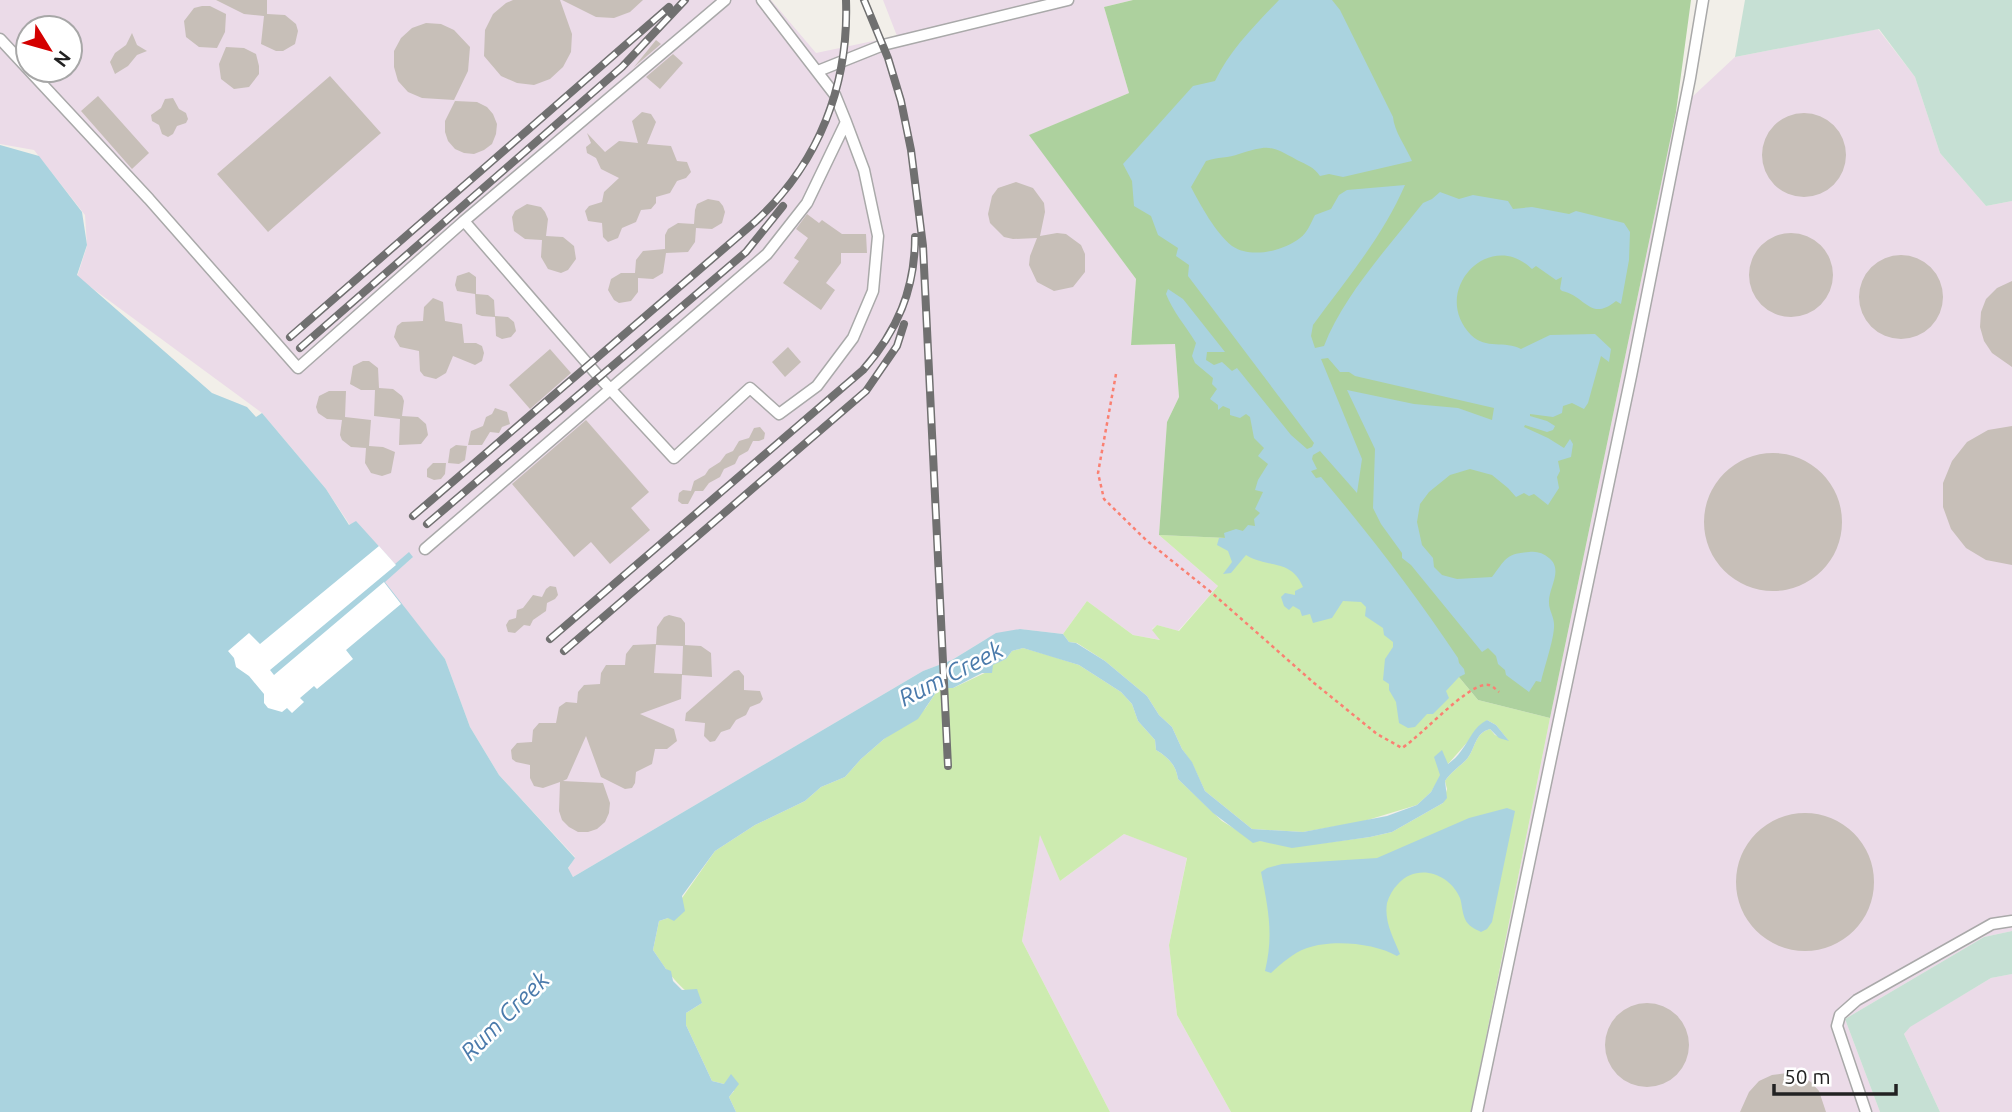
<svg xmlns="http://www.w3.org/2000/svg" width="2012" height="1112" font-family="Ubuntu,sans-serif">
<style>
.industrial{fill:#ebdbe8;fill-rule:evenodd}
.grass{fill:#cdebb0}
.forest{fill:#add19e}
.wetland{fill:#c6e0d4}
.water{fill:#aad3df}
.pier{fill:#fff}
.building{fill:#c7bfb8;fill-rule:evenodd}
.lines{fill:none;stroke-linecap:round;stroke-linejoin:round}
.lane-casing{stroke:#a9a9a9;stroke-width:13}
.path{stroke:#fa8072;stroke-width:2.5;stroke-dasharray:3.5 3.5;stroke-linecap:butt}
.lane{stroke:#fff;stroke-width:10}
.rail-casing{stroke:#707070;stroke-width:8}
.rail{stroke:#fff;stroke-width:5;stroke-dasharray:16;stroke-linecap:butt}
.labels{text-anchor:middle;stroke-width:5;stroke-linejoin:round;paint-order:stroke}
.water-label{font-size:24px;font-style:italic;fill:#4a7aab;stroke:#fff}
</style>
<rect width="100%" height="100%" fill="#f2efe9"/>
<path class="industrial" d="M0,0H771L816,53L897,36L883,0H1133L1104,7L1129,93L1030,135L1136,279L1131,345L1175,344L1179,397L1167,422L1159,535L1218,586L1178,631L1157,625L1152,629L1161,640L1133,635L1087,601L1063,634L1020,629L986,639L952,660L923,671L573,877L568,869L575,857L499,775L470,727L445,659L384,582L413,557L396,565L356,522L350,525L326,489L262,413L77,277L87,246L85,215L34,150L0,144ZM28,28H70V70H28Z
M1878,29L1915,77L1940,153L1986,206L2012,201V931L1984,937L1845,1019L1880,1112H1471L1550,718L1676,112L1735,57Z
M1040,833L1060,881L1124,834L1187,857L1169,945L1177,1015L1231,1112H1110L1022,941Z
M2012,974V1112H1940L1904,1034L1909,1027L1991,978Z"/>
<path class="grass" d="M1314,502L1478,700L1550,718L1471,1112H1231L1177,1015L1169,945L1187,858L1124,834L1060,881L1040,835L1022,941L1110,1112H736L729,1097L734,1091L724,1084L712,1081L686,1025V1013L702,1003C678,987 669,974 653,950L659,921L668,918L715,851L755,825L805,801L821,787L845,777L861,759L884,739L925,709L939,688H953L989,671L992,665L1006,659L1012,651L1023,648L1051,656L1079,665L1121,692L1132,704L1138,721L1155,740L1156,750C1168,757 1176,765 1178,779L1222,821L1248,837L1260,841L1316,844L1370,837L1392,832L1443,803L1447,789L1445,781C1451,772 1459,767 1466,760C1476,749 1474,733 1490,729L1495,735L1508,740L1496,725L1487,720L1448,764L1431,792L1417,805L1361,822L1303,832L1252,829L1205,791L1192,763L1182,749L1172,727L1159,715L1147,696L1105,661L1077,643L1069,642L1063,634L1087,601L1133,635L1160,640L1152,630L1157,625L1179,631L1218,586L1159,535L1226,538Z"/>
<path class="forest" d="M1133,0H1691L1676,112L1550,718L1478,700L1314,502L1226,538L1159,535L1167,422L1179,397L1175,344L1131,345L1136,279L1029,135L1129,93L1104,7Z"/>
<path class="wetland" d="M1745,0H2012V201L1986,206L1940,153L1915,77L1879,29L1735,57Z
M2012,931V974L1991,978L1910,1027L1904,1034L1940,1112H1880L1845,1019L1984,937Z"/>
<path class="water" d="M1279,0H1332L1340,10L1393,117C1394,131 1406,147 1412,161L1343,177L1329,174L1320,176C1314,167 1307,165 1297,160C1270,145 1269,145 1239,154C1229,158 1217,157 1206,161L1191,187C1201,206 1215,232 1232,246C1251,259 1283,251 1300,238C1307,233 1311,223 1315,215L1331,209L1339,195L1347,190L1405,185C1383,236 1346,280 1313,325L1311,336L1315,348L1324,346C1343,296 1390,245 1423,203L1432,199L1440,192L1459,199L1473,195L1508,201L1513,209L1532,207L1569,214L1576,211L1624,223L1630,232L1629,260L1621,304L1616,301C1590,322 1586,296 1562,291L1560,289L1562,277L1556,280L1536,266L1532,269C1489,227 1429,292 1471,335C1486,350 1505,340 1521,349L1550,335L1595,334L1611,349L1609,362L1601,356L1588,403L1584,409L1572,403L1563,406L1562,413L1553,417L1530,414V416L1547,421L1555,426L1553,430L1547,432L1525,425L1524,427L1548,438L1564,448L1570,439L1573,444L1571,457L1558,461L1560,471L1557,477L1559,488L1548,505L1534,494L1529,496L1524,493L1516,497L1508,488L1492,475L1470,469L1450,475L1429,492L1420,504L1417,522L1422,545L1433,558L1434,567L1442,575L1457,579L1492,577C1506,559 1505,554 1529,552C1537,551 1543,553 1549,558C1564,570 1548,588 1549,603C1549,610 1554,617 1554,624C1555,637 1544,668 1541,682L1536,681L1529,692L1506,675L1505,670L1498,664L1496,656L1488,648L1482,652L1411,565L1402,558V553L1381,524L1373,508L1375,449L1347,390L1414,404L1458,408L1492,420L1494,408L1355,376L1349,372H1340L1328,358L1321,359L1362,459L1357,493L1320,451L1313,455L1312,459L1317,469L1311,471L1316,478L1321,477C1370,535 1416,595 1458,658L1459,663L1464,669L1465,674L1459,677L1446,691L1449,698L1433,714H1427L1415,727L1408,728L1399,723L1396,702L1389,690V684L1383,680L1385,659L1393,647V642L1384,635L1383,628L1365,616L1366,607L1361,602L1343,601L1332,618L1313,623L1310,614L1302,616L1300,610L1293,606L1289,610L1284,606L1281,597L1285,593L1295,595V591L1303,587C1291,558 1269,569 1246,555L1231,573L1223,574L1232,562L1228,551L1217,545L1219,538H1225L1224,533L1236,529L1243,531L1248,525L1255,526L1254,519L1260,513L1255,509L1263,492L1255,490L1258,480L1268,464L1258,456L1264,448L1254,438L1250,417L1246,414L1240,418L1230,415V409L1223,406L1218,410V405L1210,399L1217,389L1212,384L1213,378L1195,363L1192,356L1196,343C1186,326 1173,312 1166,294L1168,289L1183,299L1225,352H1207L1206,360L1214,365L1222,362L1232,371L1237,368L1291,435L1307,449L1312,447L1314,443L1188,276L1189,265L1176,256L1178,248L1158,235L1151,216L1134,206L1132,181L1123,164L1193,86L1215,81C1230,50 1255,25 1279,0Z
M0,145L39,156L82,212L87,245L77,275L212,393L247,407L256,417L262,413L326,489L349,525L356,521L395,564L409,552L413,557L385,582L445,659L470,727L499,775L575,858L568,868L573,877L923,671L952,660L996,633L1020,629L1063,634L1069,642L1076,643L1105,661L1147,696L1159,715L1172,727L1182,749L1192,762L1205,791L1252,829L1303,832L1387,816L1417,805L1431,792L1440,775L1434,757L1442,750L1448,764C1453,760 1458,756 1461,751C1470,740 1473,727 1487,720L1496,725L1509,741L1499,738L1490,729C1474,733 1476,749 1466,760C1459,767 1451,772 1445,781L1447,798L1443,803L1392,832L1370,837L1292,848L1260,841L1253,843L1213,813L1178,779C1176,765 1168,757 1156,750L1155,740L1138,721L1132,704L1121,692L1079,665L1023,648L1012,651L1006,659L993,665L992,673H982L953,688H939L918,719L884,739L861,759L845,777L821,787L805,801L755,825L715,851L682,896L685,911L674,921L668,918L659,921L653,950L666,969L671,971L673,981L682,990L697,989L702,1003L686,1013V1025L712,1081L724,1084L731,1074L739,1084L729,1097L736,1112H0Z
M1507,808L1515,811L1492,922L1487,929L1481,932C1475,929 1468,926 1465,919C1462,912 1462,904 1460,898C1449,873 1417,863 1398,884C1393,889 1389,896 1387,903C1384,921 1393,937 1400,954L1397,956C1375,943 1332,939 1307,948C1293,953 1282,963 1271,973L1265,971C1274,934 1268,908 1261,872L1267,868L1282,864L1377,858L1469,818Z"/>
<path class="pier" d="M379,546L396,565L270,670L274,675L384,582L401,604L346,650L353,659L317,689L314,686L300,698L304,702L292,713L287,708L282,712L268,708L264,703V694L249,676L236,667L234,658L228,651L249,633L260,644Z"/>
<path class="building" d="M216,0H267V14L285,15L296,24L298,31L295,44L283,51H276L261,44L264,16L244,14Z
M513,0H560L572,34L571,52L563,67L550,79L534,85L517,83L501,76L484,56L485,30L493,14L506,3Z
M562,0H643L630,12L614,18L596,17Z
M202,6H210L226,14L225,32L217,48L199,47L186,37L184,21L194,8Z
M426,23L441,24L454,30L470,47L468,71L454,100L422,98L408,92L398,81L394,67V51L401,38L412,28Z
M132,33L137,45L147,51L137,55L128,66L115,74L110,62L115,53L126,45Z
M656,40L661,44L634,67Z
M226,47L244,48L256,54L259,66V74L249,87L234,89L221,79L219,64Z
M673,54L683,63L660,89L646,77Z
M330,76L381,133L268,232L217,174Z
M98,96L149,153L132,169L81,111Z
M173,98L179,109L186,113L188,119L186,123L177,126L173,134L168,137L162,134L159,125L152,121L151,115L161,108L165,99Z
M455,101L477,102L487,107L493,114L497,124L496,134L492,144L484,150L474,154L464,153L455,149L448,141L445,132V121Z
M642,112L651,114L656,122L647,144L671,146L677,161L687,162L691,172L686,178L677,181L670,193L656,197V203L651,209L641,210L636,222L622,228L618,238L608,242L603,237L602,223L588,221L585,211L589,206L602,202L604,192L619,178L601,169L596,158L587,153L586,147L591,143L587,133L605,152L619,141L638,143L632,121Z
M1762 155a42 42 0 1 1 84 0a42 42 0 1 1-84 0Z
M1016,182L1033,188L1044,203L1045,212L1040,236L1057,233L1066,234L1081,245L1085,254V272L1073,287L1054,291L1037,282L1029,265L1030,256L1037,238L1013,239L1004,237L990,223L988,214L992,196L998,188Z
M708,199L719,201L723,206L725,212L722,223L712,229L696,228L695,242L688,252L666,253L663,273L653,279L638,278V292L631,301L619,303L614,300L608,290L611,279L621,273H635L636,260L643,251L665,249V235L668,229L678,223L694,224L695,210L697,204Z
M527,204L541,207L545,212L548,219L546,236L563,237L574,246L576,259L568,270L561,273L548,269L541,257L542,240L525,239L514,231L512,217L515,211Z
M807,214L819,223L822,220L842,234H866L867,253H841V263L826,283L835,290L821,310L783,283L799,261L794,258L808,238L796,229Z
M1749 275a42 42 0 1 1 84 0a42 42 0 1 1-84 0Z
M1859 297a42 42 0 1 1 84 0a42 42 0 1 1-84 0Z
M469,272L476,277V294L488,295L494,300L495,316L508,317L514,322L516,331L511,337L502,339L496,336L495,317L482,316L476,314L475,294L457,291L455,285L457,276Z
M2012,281V367L1992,353L1984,341L1980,327L1981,312L1986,299L1997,288Z
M433,298L443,302L445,321L462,324L464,343H476L482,346L484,353L482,361L475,365L453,356L446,373L436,379L424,376L420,371L419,351L400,347L394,337L397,326L402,322L423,321L424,307Z
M788,347L801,362L785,377L772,362Z
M550,349L571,373L530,409L509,385Z
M363,361H369L378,368L379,388L393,389L402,396L404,401L402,416L418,417L426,424L428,435L421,444L399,445L400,419L374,416L375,390H361L350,384L353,366Z
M329,391H346L345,417L371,420L369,446L383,447L395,452L391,473L382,476L371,473L365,463L366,448L351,447L342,440L340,435L342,420L327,419L318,413L316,407L319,396Z
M495,408L507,412L510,424L502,427L499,433L490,432L482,445H468L471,431L483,426L486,417L492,414Z
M586,420L649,492L631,508L650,530L610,564L591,542L574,557L512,484Z
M2012,426V565L1986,560L1966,548L1951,529L1943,507V483L1952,461L1967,442L1988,430Z
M760,427L765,433L764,439L759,441H753L748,451L739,456L735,464L724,469L720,477L709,483L703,491H695L688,504H682L678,501L679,493L683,490L691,491L694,481L705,475L709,469L720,462L726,454L733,451L739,441L749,438L754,428Z
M456,445L467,446L465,460L459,464L448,463L450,449Z
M1704 522a69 69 0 1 1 138 0a69 69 0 1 1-138 0Z
M433,463H446L445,474L441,479L434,480L427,477V469Z
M550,586L556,587L558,595L555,599L547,603L546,611L533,620L530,626L524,625L515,633L508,632L506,625L509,620L516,618L517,610L523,608L533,595L542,597L546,589Z
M669,615L681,618L685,623V645L701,646L711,653L712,677L682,675L681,699L640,714L674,729L677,741L667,749H655L652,764L636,772L635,783L632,788L625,789L601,777L586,736L567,779L563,781L603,783L610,803L609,813L605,822L597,829L588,832H578L569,827L562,820L559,811L560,782L543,788L534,786L530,778V765L516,762L512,759L511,750L517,743L532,742L533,730L539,723H556L559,707L566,702L577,703L578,692L584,685L600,684L601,673L606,665H625L626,654L633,645L656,644L657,627L664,617ZM656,645L683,646L682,674L654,673Z
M739,670L744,676V690L760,691L763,699L760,703L750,707L746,715L736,720L730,729L721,732L715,741L710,742L704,736L705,723L685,721L686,713L734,671Z
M1736 882a69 69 0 1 1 138 0a69 69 0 1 1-138 0Z
M1605 1045a42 42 0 1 1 84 0a42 42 0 1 1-84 0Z
M1787,1073L1799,1075L1811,1082L1819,1091L1826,1112H1740L1749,1092L1759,1081L1772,1075Z"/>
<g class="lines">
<g class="lane-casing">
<path id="lane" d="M725,0L464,221L600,378L674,458L750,388L779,414L817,386L853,338L873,291L878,236L864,170L846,122
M0,39L149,199L298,368L464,221
M818,71L883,45L1068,0
M425,549L767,254L807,203L846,122L835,95L762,0
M1477,1112L1631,376L1690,78L1703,0
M1866,1112L1837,1026L1840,1015L1857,1000L1992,924L2012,921"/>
</g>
<path class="path" d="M1116,374L1098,473L1104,499L1146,540L1212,593L1314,683L1377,734L1402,748C1422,735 1466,686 1485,685C1491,684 1494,688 1499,692"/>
<use href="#lane" class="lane"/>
<g class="rail-casing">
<path id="rail" d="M864,0L888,58L901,101L911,150L923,246L948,766
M290,337L669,7
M300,348L622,67L685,0
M413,516L756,221C819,163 849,85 846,0
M427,524L746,252L783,206
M550,639L863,370C897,331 915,290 915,237
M564,651L866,391L897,346L904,324"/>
</g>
<use href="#rail" class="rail"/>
</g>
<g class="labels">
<g class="water-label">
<text transform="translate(951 674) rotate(-27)" y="8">Rum Creek</text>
<text transform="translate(505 1016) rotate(-45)" y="8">Rum Creek</text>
</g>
</g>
<g transform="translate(49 49) rotate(127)"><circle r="33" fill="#ffffff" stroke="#a7a7a7" stroke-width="2"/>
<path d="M0-5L12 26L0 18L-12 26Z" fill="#d40000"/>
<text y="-10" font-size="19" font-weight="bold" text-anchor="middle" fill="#222222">N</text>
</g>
<path d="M1774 1084v10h122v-10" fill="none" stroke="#222222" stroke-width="3.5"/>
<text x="1784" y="1084" font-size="21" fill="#222222" stroke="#ffffff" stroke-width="5" paint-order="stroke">50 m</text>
</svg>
